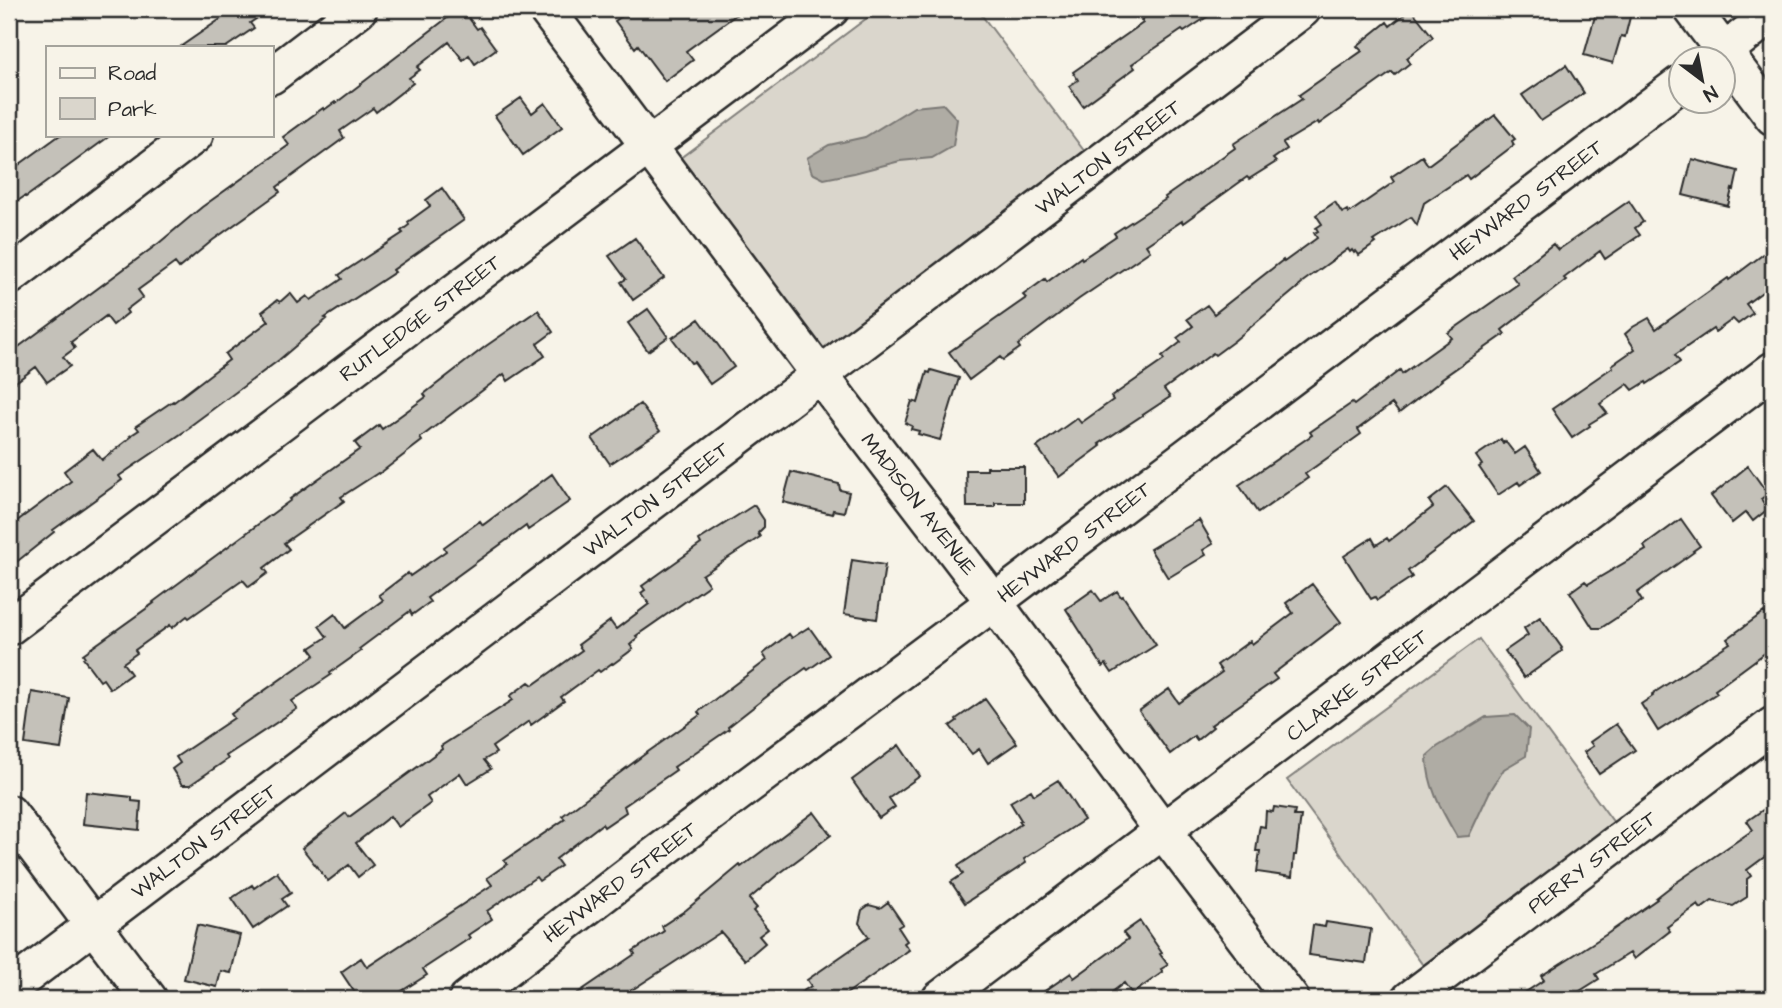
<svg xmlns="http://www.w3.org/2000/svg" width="1782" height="1008" font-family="'Architects Daughter',sans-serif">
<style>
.green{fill:#dad6cc;stroke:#82807c;stroke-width:2}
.water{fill:#afaca4;stroke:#7a7874;stroke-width:2}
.building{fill:#c4c1b9;stroke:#2b2b2b;stroke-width:2}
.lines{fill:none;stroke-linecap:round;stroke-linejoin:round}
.minor-casing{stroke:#2b2b2b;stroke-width:40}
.minor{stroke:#f7f3e8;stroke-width:35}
.labels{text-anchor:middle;stroke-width:7;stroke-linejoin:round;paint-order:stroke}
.street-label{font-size:21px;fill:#2b2b2b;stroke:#f7f3e8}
</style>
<rect width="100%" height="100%" fill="#f7f3e8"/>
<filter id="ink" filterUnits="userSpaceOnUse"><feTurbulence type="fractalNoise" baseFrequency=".0143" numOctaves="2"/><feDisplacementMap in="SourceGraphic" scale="14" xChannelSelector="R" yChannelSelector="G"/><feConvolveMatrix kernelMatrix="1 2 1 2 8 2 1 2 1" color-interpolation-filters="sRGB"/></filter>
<g filter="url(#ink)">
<path class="green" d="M879,9H977L1088,156L825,354L679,159Z
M1479,639L1620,831L1428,972L1287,780Z"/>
<path class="water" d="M943,104L957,119L953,146L932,158L900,161L854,173L824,179L812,173L807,158L829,145L865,137L914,107Z
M1515,715L1529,729L1526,756L1504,769L1489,793L1469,836L1457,837C1442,811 1427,786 1427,756L1437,747L1486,717Z"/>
<path class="building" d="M235,9H271L250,23L254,28L226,47H180Z
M459,9H462L477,29L480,27L496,49L475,64L469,55L463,60L449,42L417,67L420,70L409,78L413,83L376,112L373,108L340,131L344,138L277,187L280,192L213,240L179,268L175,263L138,290L143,297L126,310L128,313L113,325L106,316L71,342L75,348L63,357L70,366L47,382L36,367L9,387V354L159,243L202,207L289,145L283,137L323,108L324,110L335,102L336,103Z
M632,9H744L686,51L693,60L665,81L638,45L635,48L615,21Z
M1157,9H1219L1184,32L1182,30L1132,64L1135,68L1083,106L1069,86L1078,80L1073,72L1143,23L1141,20Z
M1411,9L1433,37L1407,58L1410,63L1395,75L1392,72L1319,124L1318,122L1283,143L1287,149L1273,159L1276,162L1249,179L1247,177L1183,223L1182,221L1146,245L1150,251L1079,299L1018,345L1020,348L1003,360L1000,357L969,380L949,352L1026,298L1023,295L1045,279L1047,282L1081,257L1082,259L1116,236L1114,233L1166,199L1165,197L1235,148L1233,144L1302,99L1299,95L1362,51L1357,46L1387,22L1390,26Z
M1597,9H1616L1631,13L1625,37L1621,36L1613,63L1584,55Z
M1566,65L1584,93L1541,121L1522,95Z
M521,98L532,113L545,103L562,127L523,155L495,116Z
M1495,115L1515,139L1512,141L1514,145L1469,179L1466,175L1424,203L1417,225L1411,217L1374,241L1376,243L1359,255L1356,251L1354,253L1352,250L1350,252L1348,249L1301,283L1302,284L1234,341L1215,355L1213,353L1164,389L1170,397L1099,444L1101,446L1059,477L1037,447L1077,418L1081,423L1113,400L1111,397L1164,360L1162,357L1181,342L1177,338L1193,326L1187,319L1207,305L1214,314L1283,260L1284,262L1317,238L1314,233L1318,231L1316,228L1322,224L1316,215L1335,202L1342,213L1347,210L1349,213L1394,182L1391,177L1422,156L1428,165Z
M60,135H111L26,197L25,196L9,207V172Z
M1692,159L1738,171L1734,190L1732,189L1728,206L1683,195Z
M442,188L464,220L393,270L395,272L325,318L327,319L279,360L190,426L191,427L119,476L122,480L53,530L54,532L9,568V527L71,481L64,471L93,449L102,460L131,437L130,436L139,430L136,426L173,401L174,402L229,360L225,354L269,321L262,312L277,300L280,302L290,293L298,303L307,296L311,300L342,279L339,275L403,233L401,231L409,225L408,222L430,206L426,200Z
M1629,201L1643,222L1635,228L1640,235L1605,259L1600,251L1564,278L1566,280L1502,330L1505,334L1441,379L1442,380L1399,413L1392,404L1358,429L1361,434L1305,474L1308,478L1258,513L1239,485L1312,435L1310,432L1352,403L1354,405L1400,370L1402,374L1452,338L1448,333L1518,284L1512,276L1553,244L1558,250Z
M635,238L664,278L633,300L621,282L626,279L609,256Z
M1773,247V284L1746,304L1753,313L1738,324L1733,319L1715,332L1713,329L1675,355L1680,362L1647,384L1646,382L1633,390L1628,384L1600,404L1607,413L1589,424L1590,426L1572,438L1552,409L1613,367L1612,365L1635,349L1625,334L1633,327L1649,318L1656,329L1728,278L1729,280Z
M648,309L668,337L648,351L628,323Z
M538,310L553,332L537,344L545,356L508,381L504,374L420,438L422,441L379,474L378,473L341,497L344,501L284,543L289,549L264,568L268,573L249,587L243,580L189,618L187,616L172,628L170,625L135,650L137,653L123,663L131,674L110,689L103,679L100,681L83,658L85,657L83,654L154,603L153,602L291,500L290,499L360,449L355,443L379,425L382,429L426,397L424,394L486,346Z
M699,319L734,367L710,384L694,362L691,363L672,338Z
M931,370L959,378L940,440L918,434L919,431L911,429L912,426L905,423L912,401L918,403L927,372L930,373Z
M640,404L660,431L610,464L592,438Z
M1501,439L1503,443L1505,441L1515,454L1525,447L1541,471L1520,485L1518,482L1498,495L1479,467L1482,465L1476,456Z
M1748,466L1768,494L1761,499L1768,509L1753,521L1746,512L1732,523L1711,496Z
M987,467H1024V503H995V507H967L966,470H987Z
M791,472L839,484L840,490L849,492L844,512L833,510L832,514L783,502Z
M552,474L570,501L528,530L526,526L427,598L430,602L412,615L410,611L359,649L361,651L330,673L331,675L292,701L297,709L226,756L228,759L190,785H182L172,769L180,763L176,757L234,718L231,714L315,655L310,648L327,637L319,626L335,614L345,628L383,600L379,595L408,573L410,576L446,551L444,547L480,521L483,525Z
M1447,487L1474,521L1408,571L1412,577L1377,600L1375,597L1371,599L1344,556L1372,538L1376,545L1387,538L1389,541L1433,507L1429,501Z
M754,505L764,520V527L758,533L760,537L702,575L709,585L636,636L638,638L630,645L633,649L613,664L612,663L600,672L598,670L561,697L564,701L531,725L529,721L492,747L496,753L484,760L491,769L467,784L460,773L427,797L431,803L398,827L390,816L356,843L373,865L358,877L349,865L328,881L302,848L346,813L349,817L442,749L441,746L513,700L510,696L529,682L533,685L582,650L578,645L610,621L616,629L649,604L641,593L645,590L642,586L701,544L699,540Z
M1681,519L1700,546L1693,551L1694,552L1637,593L1642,601L1601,628H1593L1570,592L1585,581L1588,584L1646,550L1644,546Z
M1199,520L1213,544L1203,550L1206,555L1168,578L1150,549Z
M852,560L885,565L877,619L844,614Z
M1312,584L1341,622L1273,674L1277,679L1211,725L1213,727L1197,740L1194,736L1170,754L1139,711L1169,689L1179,703L1222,672L1217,665L1250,641L1252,644L1293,613L1286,603Z
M1093,590L1101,601L1117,591L1121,597L1123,596L1156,645L1112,673L1106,664L1103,667L1066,609Z
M1764,612L1773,624V647L1715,690L1717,693L1658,731L1641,704L1653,696L1652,694L1730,643L1727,639Z
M1540,617L1562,648L1561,649L1562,651L1524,678L1505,651L1528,635L1524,628Z
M809,627L829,655L808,670L806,668L770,694L728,727L729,729L674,767L676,770L624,806L626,812L604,827L602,824L556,859L561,866L539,881L536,877L487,911L492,919L468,935L470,938L423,969L427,975L389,999H359L341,972L361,958L367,967L492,885L487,878L507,864L504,861L565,819L562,816L645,754L700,715L698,712L767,660L763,654L789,634L792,638Z
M32,692L69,698L61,749L25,744Z
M985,699L1017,743L988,763L979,749L972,754L950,726L957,721L956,719Z
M1616,724L1635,750L1599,774L1584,752L1593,746L1590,742Z
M899,745L920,776L889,798L895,807L879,818L852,780Z
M1058,780L1084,820L1024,859L1026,863L965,903L951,882L963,874L958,866L1021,824L1019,821L1021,820L1010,802L1031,790L1034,795Z
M86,792L132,797V801L141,802L139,830L83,824Z
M1773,803V858L1770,853L1747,870L1751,876L1747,879V897L1733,906L1712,901L1701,909L1698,905L1667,927L1670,931L1634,959L1630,953L1596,974L1599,979L1567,999H1515L1544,980L1541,976L1607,934L1657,899L1656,898L1674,884L1753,830L1747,821Z
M1274,807L1295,810L1294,816H1301L1296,855H1294L1292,877L1257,872L1260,851H1256L1259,830L1260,826L1265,827L1266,811L1273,812Z
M814,812L831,835L776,876L749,899L757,908L753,911L768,929L759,936L765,943L745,960L721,932L618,999H569L635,954L633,951L664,931L662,926L686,910L740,865L741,867Z
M277,872L291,893L282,899L287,906L253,929L232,898L252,885L254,888Z
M888,902L903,924L898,927L907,941L904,943L909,950L839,999H791L811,986L807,980L869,937L859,923L862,910L869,905L880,908Z
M1140,921L1162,953L1160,954L1168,965L1161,969L1163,972L1132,994L1124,983L1103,999H1033L1071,973L1074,978L1128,939L1123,933Z
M1326,922L1371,929L1366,963L1309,955L1313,925L1325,927Z
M197,925L240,935L231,973L221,971L217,987L184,979Z"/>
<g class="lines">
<g class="minor-casing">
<path id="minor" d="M546,9L820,375L994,602L1163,831L1291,999
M1692,9L1773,117
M1713,60L1773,13
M271,76L359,9
M9,277L195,135
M9,627L831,9
M9,813L149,999
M9,989L1303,9
M467,999L638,868L994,602L1680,84
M940,999L1773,370
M1410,999L1773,725"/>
</g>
<use href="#minor" class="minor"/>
</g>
</g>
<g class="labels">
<g class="street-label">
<text transform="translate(1108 157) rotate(-37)" y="7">WALTON STREET</text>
<text transform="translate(1526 200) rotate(-37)" y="7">HEYWARD STREET</text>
<text transform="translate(420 318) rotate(-37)" y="7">RUTLEDGE STREET</text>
<text transform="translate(656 499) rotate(-37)" y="7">WALTON STREET</text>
<text transform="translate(919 504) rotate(52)" y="7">MADISON AVENUE</text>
<text transform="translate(1074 542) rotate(-37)" y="7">HEYWARD STREET</text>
<text transform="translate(1357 685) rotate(-37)" y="7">CLARKE STREET</text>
<text transform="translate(204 841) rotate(-37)" y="7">WALTON STREET</text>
<text transform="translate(1592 862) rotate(-37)" y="7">PERRY STREET</text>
<text transform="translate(620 882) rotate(-37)" y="7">HEYWARD STREET</text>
</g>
</g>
<rect width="1782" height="1008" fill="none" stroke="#f7f3e8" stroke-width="35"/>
<rect x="18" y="18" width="1747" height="973" fill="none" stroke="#2b2b2b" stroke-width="2.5" filter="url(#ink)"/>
<rect x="46" y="46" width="228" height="91" fill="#f7f3e8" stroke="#a5a39c" stroke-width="2"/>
<rect x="60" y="68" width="35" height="10" fill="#f7f3e8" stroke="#a5a39c" stroke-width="2"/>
<text x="108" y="80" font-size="21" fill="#2b2b2b">Road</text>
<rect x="60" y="98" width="35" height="21" fill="#dad6cc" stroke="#a5a39c" stroke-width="2"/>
<text x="108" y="116" font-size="21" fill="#2b2b2b">Park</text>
<g transform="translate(1702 80) rotate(148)"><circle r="33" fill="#f7f3e8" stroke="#a5a39c" stroke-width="2"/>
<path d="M0-5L12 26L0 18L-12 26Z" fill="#2b2b2b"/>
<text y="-10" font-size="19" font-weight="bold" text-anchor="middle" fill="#2b2b2b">N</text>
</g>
</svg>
